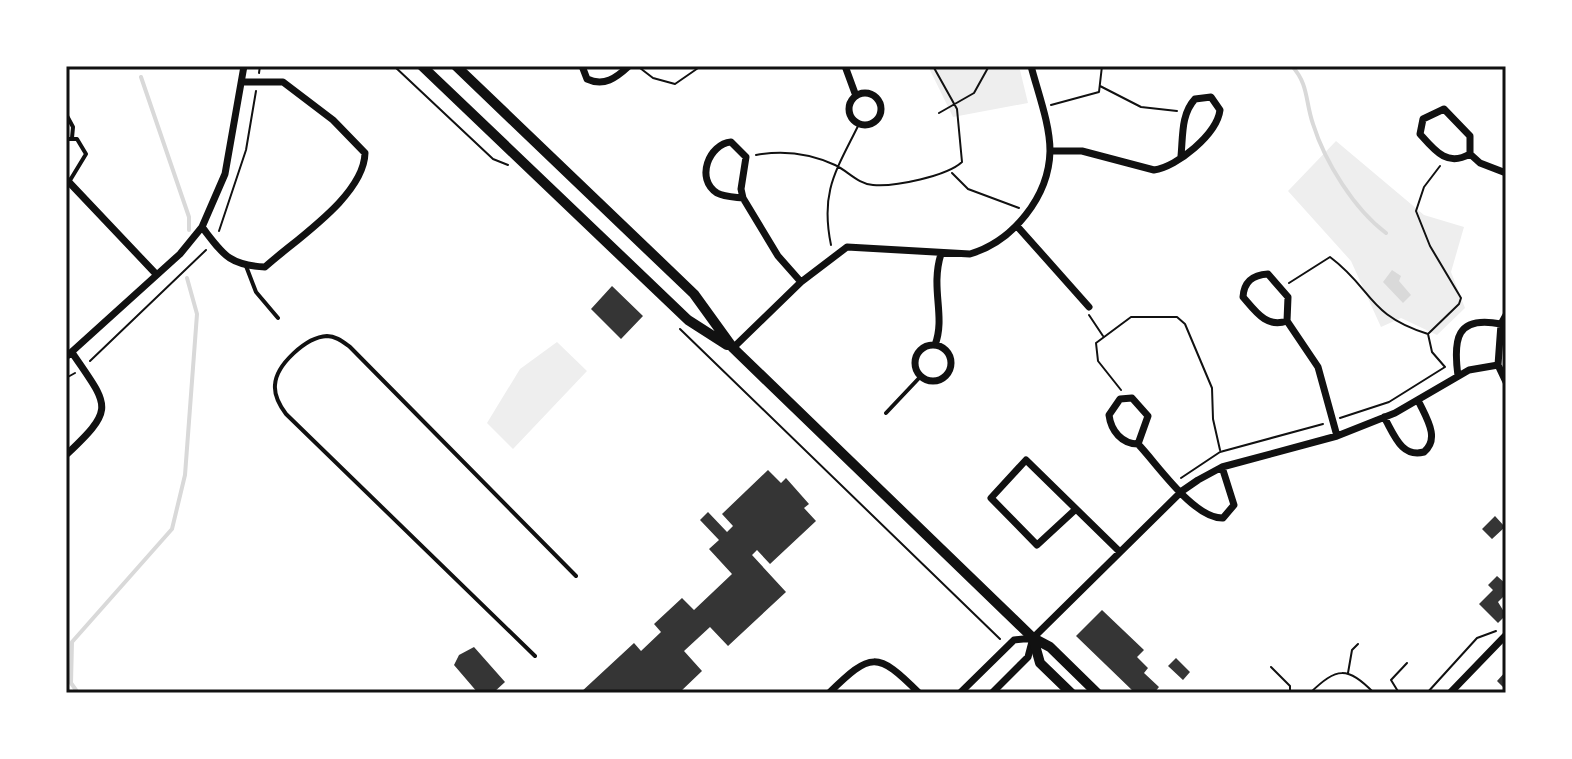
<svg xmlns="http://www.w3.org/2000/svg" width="1572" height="759" font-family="'Varela Round',sans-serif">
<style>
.green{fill:#eee}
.water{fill:#d9d9d9}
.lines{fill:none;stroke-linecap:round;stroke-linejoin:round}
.stream{stroke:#d9d9d9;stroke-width:4}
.building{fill:#353535}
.path{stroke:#111;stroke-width:2}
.service{stroke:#111;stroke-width:4}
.minor{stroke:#111;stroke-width:7}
.secondary{stroke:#111;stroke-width:10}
.neatline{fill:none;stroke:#111;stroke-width:3}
</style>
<rect width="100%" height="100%" fill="#fff"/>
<path class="green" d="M928,66H1019L1028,103L953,117Z
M1336,141L1424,215L1464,227L1451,272L1465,308L1437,335L1401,318L1381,327L1351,261L1288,191Z
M557,342L587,371L513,449L487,423L520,369Z"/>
<path class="water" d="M1392,270L1401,276L1399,281L1411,295L1403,303L1383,282Z"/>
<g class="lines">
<path class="stream" d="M1292,66C1309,85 1305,101 1313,124C1325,162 1354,209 1386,233
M141,77L189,217V230
M78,693L71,683L72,642L172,529L185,475L197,314L187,278"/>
</g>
<path class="building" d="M612,286L643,316L621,339L591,309Z
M768,470L781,483L786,478L809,504L804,508L816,521L770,564L757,550L752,555L786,592L728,646L710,627L684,651L702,671L679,693H580L634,643L641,651L661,632L654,624L682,598L694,610L732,574L709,549L719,540L700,520L708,512L727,532L733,526L722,514Z
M1495,516L1505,527L1492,539L1482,529Z
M1497,576L1506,584V594L1498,602L1506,615L1498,623L1479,604L1493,590L1488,585Z
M1102,610L1144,650L1137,657L1148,668L1144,673L1159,687L1154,693H1135L1076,636Z
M474,647L505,682L493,693H478L454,665L459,655Z
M1176,658L1190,672L1183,680L1168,666Z
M1506,671V690L1497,681Z"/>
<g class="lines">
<path class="path" d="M394,66L493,159L508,165
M640,68L653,78L675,84L701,66
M259,73L260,66
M1100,86L1141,107L1177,111
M1051,105L1099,92L1102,66
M939,113L974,93L989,66
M756,155C783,150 809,153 835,165C848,171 858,184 873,185C895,187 947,176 962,162L957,109L933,66
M952,173L968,189L1019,208
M219,231L246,150L256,91
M831,245C820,191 836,171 859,124
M1289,283L1330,257C1373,289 1367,315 1428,334L1432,352L1445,367L1389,402L1340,418
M1089,315L1103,336
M680,329L1000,639
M1429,333L1459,304L1461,298L1430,246L1416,211L1424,187L1440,166
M90,361L206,250
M66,378L75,373
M1121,390L1098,361L1096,343L1131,317H1177L1185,324L1212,388L1213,419L1220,450
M1181,478L1220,452L1323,424
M1271,667L1290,686V693
M1348,673L1352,650L1358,644
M1310,693C1337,667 1347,666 1374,693
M1399,693L1391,680L1407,663
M1427,693L1477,638L1496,631"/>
<path class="service" d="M66,114L73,127L72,138
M66,139H77L86,154L69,182
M246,266L256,292L278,318
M886,413L921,376
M535,656L286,414C280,406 274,396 275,385C276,365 306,337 327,336C336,336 343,342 350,347L576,576"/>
<path class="minor" d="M582,66L587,79C604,87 616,78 629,66
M845,66L856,96
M849 109a16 16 0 1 1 32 0a16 16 0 1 1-32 0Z
M1444,109L1470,136V154C1447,167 1435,151 1420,134L1423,119Z
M731,142L746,157L741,189L743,198C735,197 724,197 717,193C695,179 709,144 731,142Z
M1050,151H1082L1154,170C1177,167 1217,134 1220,110L1211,97L1195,99C1181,114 1183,136 1181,156
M1470,154L1480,163L1506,173
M66,179L156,274
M743,198L778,256L801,282
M1017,226L1089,307
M202,227C223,254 228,265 265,267C296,239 364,196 365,153L333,120L283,82H242
M1287,321C1266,328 1256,312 1243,297C1244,282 1252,275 1268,274L1288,297L1287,321L1318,367L1337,436
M935,345C946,316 930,289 941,254
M915 363a18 18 0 1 1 36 0a18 18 0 1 1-36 0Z
M733,348L801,282L847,247L970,254C1013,241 1049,197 1050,151C1050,124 1038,93 1031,66
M66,357L180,254L202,227L225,174L244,66
M1498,365L1506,382
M1458,376C1453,339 1456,315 1501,324
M1384,417C1394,434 1401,458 1424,452C1441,438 1425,416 1418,400
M1138,444L1148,416L1132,398L1120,399L1109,415C1111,431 1122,444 1138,444C1158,465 1194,519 1223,518L1234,505L1222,467
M66,455C116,408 109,407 73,354
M1076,509L1037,545L991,498L1026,460L1120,552
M829,693C871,652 877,651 919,693
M960,693L1014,640L1033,638
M992,693L1028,657L1033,638L1182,491L1198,480L1222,467L1337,436L1395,413L1469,370L1498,365L1501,324L1506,315
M1450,693L1506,635"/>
<path class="secondary" d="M422,66L688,320L727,345
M456,66L694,294L733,348L1033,638L1050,647L1097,693
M1033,638L1040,663L1071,693"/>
</g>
<rect width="1572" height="759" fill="none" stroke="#ffffff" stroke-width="136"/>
<rect x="68" y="68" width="1436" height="623" class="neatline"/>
</svg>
